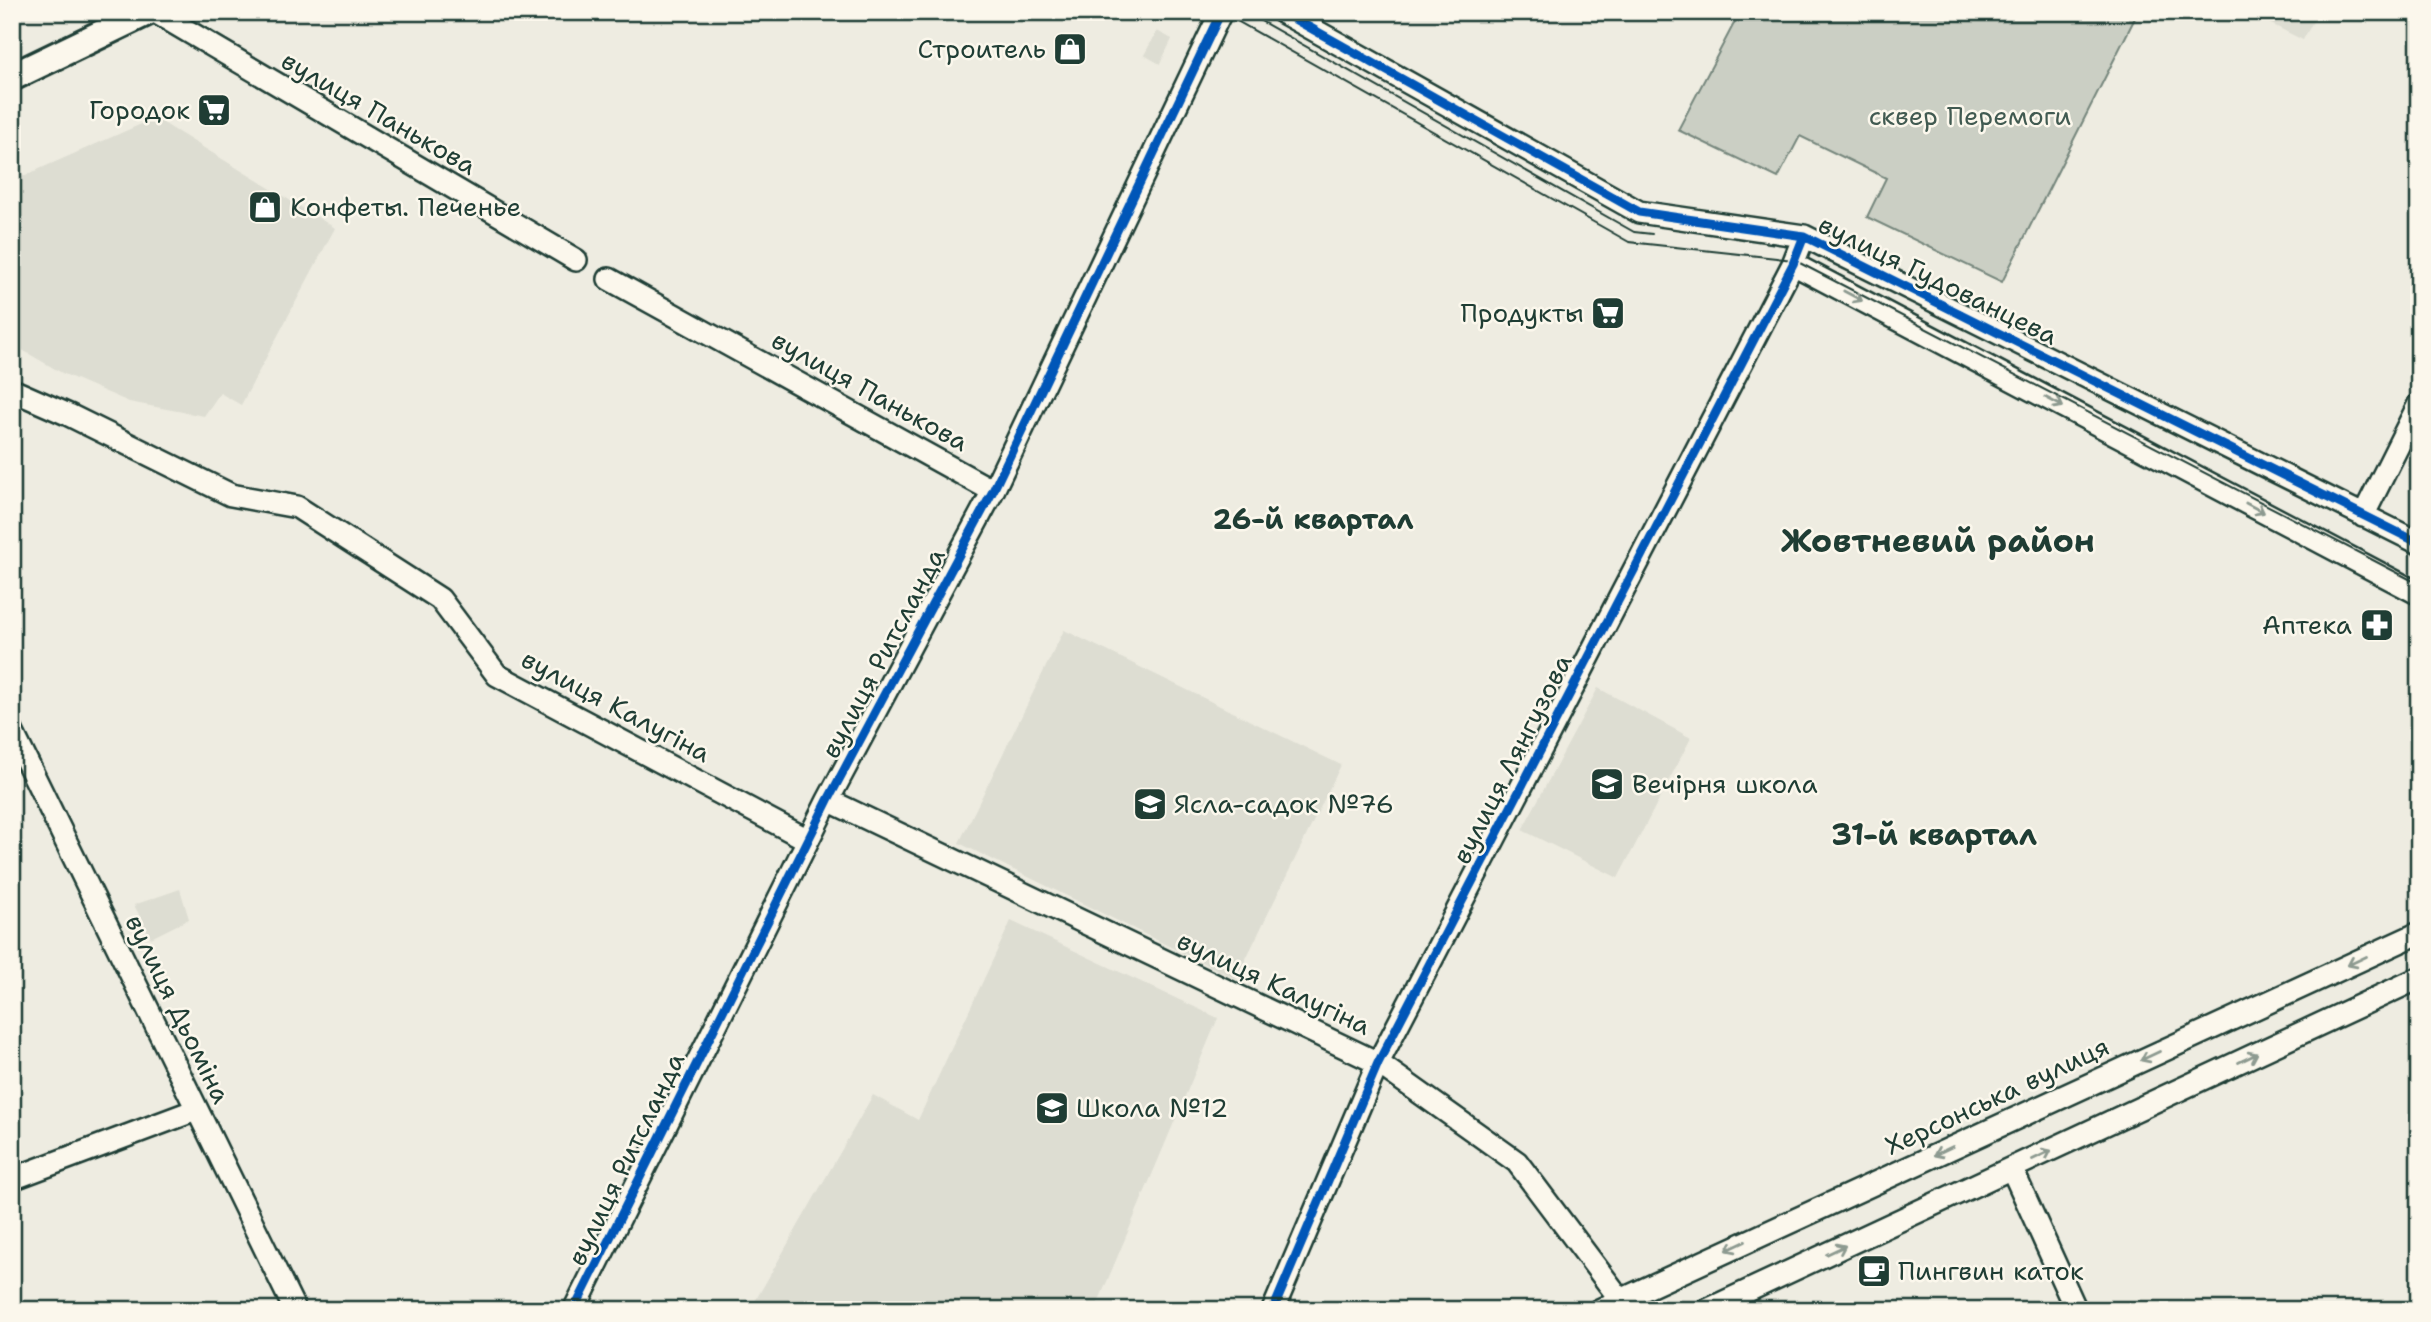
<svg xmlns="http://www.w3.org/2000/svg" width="2431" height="1322" font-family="'Shantell Sans',sans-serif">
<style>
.built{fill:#ddddd2}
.green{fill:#cbcfc4;stroke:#75867c;stroke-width:2}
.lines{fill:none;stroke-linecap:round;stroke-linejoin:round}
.minor-casing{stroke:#1f3d34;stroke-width:26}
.major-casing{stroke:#1f3d34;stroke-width:32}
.minor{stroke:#fbf7ec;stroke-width:21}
.major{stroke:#fbf7ec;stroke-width:26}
.tram{stroke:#1f3d34;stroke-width:2}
.cycleway-casing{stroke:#fbf7ec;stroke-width:13}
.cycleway{stroke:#0057b8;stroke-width:9}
.oneway{stroke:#8d9a90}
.labels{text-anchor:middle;stroke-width:5;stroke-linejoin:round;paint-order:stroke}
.poi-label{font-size:26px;fill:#1f3d34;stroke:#fbf7ec;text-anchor:start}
.street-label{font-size:26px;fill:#1f3d34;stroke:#fbf7ec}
.park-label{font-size:26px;fill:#415a51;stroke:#fbf7ec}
.neighbourhood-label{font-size:28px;font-weight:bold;fill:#1f3d34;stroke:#fbf7ec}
.quarter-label{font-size:30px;font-weight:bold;fill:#1f3d34;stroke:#fbf7ec}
.district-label{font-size:33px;font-weight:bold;fill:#1f3d34;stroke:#fbf7ec}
</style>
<rect width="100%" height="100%" fill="#eeece1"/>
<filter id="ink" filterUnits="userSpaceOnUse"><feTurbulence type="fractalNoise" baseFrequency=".0143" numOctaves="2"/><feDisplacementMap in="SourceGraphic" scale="14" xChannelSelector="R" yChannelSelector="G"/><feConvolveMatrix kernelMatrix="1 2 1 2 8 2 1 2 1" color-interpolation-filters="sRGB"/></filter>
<g filter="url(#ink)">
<path class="built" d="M2247,12H2318L2303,40Z
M1157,31L1172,39L1160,64L1144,55Z
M155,118L335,228L241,405L220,393L204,416L129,402L62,373L12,344V181Z
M1064,630L1341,765L1236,979L959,843Z
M1598,688L1691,738L1618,878L1522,830Z
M180,889L189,919L151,938L134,905Z
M1011,921L1218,1018L1095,1310H750L873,1095L918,1120Z"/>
<path class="green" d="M1740,12H2138L2002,282L1867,217L1886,178L1800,136L1778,178L1678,130Z"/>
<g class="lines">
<g class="minor-casing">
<path id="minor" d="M155,12L576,260
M1282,12L1639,212L1804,236L2419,543
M1793,264L2419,594
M609,279L993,491
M12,390L69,415L231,495L297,507L440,599L497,675L808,840
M2363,516L2419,404
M12,731L295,1310
M828,800L1378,1063L1517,1162L1620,1299L1616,1310
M2012,1169L2076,1310
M12,1179L196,1110
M574,1310L828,800L993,491L1221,12
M1273,1310L1378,1063L1793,264L1804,236
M1599,1310L2419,933
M1707,1310L2419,978"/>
</g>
<g class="major-casing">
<path id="major" d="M12,77L147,12"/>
</g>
<use href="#minor" class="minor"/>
<use href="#major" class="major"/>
<path class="tram" d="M1221,12L1629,242L1794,260L2419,584
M1245,12L1634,232L1652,234"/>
<g class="cycleway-casing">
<path id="cycleway" d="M1282,12L1639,212L1804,236L2419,543
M574,1310L828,800L993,491L1221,12
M1273,1310L1378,1063L1793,264L1804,236"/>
</g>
<use href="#cycleway" class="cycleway"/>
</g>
<defs><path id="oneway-shaft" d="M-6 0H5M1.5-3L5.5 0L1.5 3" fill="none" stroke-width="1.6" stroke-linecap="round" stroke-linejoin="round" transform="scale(1.75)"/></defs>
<g class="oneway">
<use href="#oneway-shaft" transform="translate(1853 296) rotate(28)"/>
<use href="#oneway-shaft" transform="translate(2054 402) rotate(28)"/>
<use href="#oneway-shaft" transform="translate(2255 508) rotate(28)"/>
<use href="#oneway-shaft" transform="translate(2357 961) rotate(155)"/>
<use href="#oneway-shaft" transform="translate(2150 1056) rotate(155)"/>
<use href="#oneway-shaft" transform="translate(2248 1058) rotate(-25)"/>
<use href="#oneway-shaft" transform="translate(1943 1151) rotate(155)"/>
<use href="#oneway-shaft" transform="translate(2042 1155) rotate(-25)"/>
<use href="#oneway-shaft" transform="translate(1736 1246) rotate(155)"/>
<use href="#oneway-shaft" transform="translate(1836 1250) rotate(-25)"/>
</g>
</g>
<defs>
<g id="shop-square" transform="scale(1.75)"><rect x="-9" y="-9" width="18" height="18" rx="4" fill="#1f3d34" stroke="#fbf7ec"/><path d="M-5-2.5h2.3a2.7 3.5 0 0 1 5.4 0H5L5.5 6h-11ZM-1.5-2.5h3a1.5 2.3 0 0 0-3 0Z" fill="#fff"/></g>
<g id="supermarket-square" transform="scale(1.75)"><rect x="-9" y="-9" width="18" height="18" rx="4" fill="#1f3d34" stroke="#fbf7ec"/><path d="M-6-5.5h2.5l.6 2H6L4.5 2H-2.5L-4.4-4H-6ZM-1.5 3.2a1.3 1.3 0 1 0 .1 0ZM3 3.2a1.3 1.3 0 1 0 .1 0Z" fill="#fff"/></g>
<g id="pharmacy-square" transform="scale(1.75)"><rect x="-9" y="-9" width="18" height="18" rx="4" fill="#1f3d34" stroke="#fbf7ec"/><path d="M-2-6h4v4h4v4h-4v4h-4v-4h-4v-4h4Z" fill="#fff"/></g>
<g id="school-square" transform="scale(1.75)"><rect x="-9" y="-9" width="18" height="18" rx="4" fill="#1f3d34" stroke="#fbf7ec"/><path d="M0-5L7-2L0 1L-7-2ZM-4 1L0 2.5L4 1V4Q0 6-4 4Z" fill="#fff"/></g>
<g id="cafe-square" transform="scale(1.75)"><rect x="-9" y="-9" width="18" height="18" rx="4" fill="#1f3d34" stroke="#fbf7ec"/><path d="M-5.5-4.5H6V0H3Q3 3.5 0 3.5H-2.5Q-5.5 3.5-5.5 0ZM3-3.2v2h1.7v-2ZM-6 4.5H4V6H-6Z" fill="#fff"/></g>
</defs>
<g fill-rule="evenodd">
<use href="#shop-square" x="1070" y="49"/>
<use href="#supermarket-square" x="214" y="110"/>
<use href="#shop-square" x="265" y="207"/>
<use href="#supermarket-square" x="1608" y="313"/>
<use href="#pharmacy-square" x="2377" y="625"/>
<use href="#school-square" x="1607" y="784"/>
<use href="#school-square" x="1150" y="804"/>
<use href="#school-square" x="1052" y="1108"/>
<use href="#cafe-square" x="1874" y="1271"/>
</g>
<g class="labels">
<g class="poi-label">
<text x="1046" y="58" text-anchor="end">Строитель</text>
<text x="190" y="119" text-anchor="end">Городок</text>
<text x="290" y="216">Конфеты. Печенье</text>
<text x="1584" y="322" text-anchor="end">Продукты</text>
<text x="2352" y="634" text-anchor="end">Аптека</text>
<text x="1632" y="793">Вечірня школа</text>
<text x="1174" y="813">Ясла-садок №76</text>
<text x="1076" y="1117">Школа №12</text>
<text x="1898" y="1280">Пингвин каток</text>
</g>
<g class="street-label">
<text transform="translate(379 113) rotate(30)" y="9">вулиця Панькова</text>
<text transform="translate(1938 280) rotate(26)" y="9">вулиця Гудованцева</text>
<text transform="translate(870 391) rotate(29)" y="9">вулиця Панькова</text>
<text transform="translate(883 653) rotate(-62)" y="9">вулиця Ритсланда</text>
<text transform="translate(616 706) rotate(28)" y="9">вулиця Калугіна</text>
<text transform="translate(1512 759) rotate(-63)" y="9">вулиця Лянгузова</text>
<text transform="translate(1274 983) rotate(25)" y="9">вулиця Калугіна</text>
<text transform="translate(178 1009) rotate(64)" y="9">вулиця Дьоміна</text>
<text transform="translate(1997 1096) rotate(-25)" y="9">Херсонська вулиця</text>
<text transform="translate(626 1159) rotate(-64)" y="9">вулиця Ритсланда</text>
</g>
<g class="park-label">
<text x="1970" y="125">сквер Перемоги</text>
</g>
<g class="neighbourhood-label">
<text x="1313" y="529">26-й квартал</text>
</g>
<g class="quarter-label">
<text x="1934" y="845">31-й квартал</text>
</g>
<g class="district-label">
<text x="1938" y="552">Жовтневий район</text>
</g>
</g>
<rect width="2431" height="1322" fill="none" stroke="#fbf7ec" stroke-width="42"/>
<rect x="21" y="21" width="2389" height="1280" fill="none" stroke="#1f3d34" stroke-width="2.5" filter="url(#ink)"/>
</svg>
